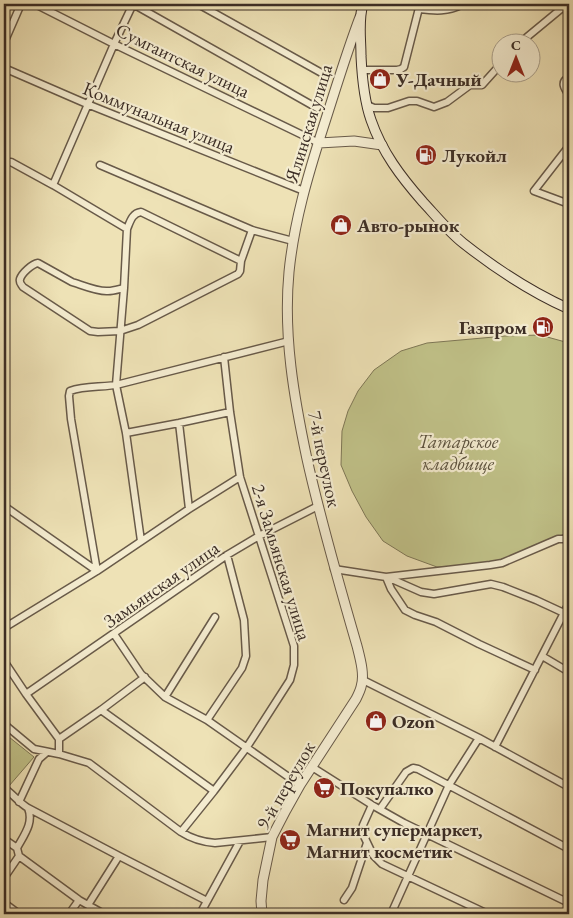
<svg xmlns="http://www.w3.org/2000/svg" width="573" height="918" font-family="'EB Garamond',serif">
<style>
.green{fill:#c0c188;stroke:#7e7756}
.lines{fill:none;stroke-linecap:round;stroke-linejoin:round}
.minor-casing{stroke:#685a49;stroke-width:9}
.tertiary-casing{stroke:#685a49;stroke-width:11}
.secondary-casing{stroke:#3b2d25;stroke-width:11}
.minor{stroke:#f4ecd0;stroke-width:6}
.tertiary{stroke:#f4ecd0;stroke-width:9}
.secondary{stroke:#f4ecd0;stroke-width:9}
.labels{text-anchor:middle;stroke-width:4.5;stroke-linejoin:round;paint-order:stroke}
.street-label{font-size:19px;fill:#3b2d25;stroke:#f4ecd0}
.poi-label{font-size:19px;font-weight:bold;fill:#3b2d25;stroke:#f4ecd0;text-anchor:start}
.park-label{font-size:19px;font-style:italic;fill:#5c523e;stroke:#f4ecd0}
</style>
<rect width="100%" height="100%" fill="#eee2b6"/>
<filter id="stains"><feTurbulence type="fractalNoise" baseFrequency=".004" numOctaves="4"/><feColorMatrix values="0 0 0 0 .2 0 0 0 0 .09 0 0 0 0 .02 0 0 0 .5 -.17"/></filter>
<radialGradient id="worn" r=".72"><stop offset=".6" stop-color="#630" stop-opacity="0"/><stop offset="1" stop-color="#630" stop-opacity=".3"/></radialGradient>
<path class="green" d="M540,335L569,343V530L562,535L529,550L493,562L462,567H437L407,556L383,541L366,517L352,491L341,465L342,431L348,411L358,391L374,370L401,351L427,343L505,336Z
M4,733L34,757L9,786L4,782Z"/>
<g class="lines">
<g class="minor-casing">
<path id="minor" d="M35,4L114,44L319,143
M133,4L317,108
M198,4L327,76
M419,9C435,11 448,12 463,4
M521,42L567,4
M4,43L21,4
M4,68L87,104L304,191
M362,70H397L401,69L404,67L420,4
M569,77C560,82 564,88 569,95
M367,105L374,108H388L409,101H417L434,107L447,102L470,85H482L500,65
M569,146L534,191L569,204
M4,163L11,162L53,185L127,229C130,222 132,213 141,212L241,261L252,230
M100,165L252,230L293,241
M53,185L114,44L133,4
M127,229L124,288L116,385L126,433L141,541
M124,288C119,289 114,291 108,291C98,292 82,285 72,282L38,263C32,264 22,273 20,279C19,283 21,284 23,287L90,331L98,332L120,331L138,325L238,274L240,271L241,261
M179,423L189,509
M126,433L179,423L230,412
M4,506L97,571
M334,569L386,577L490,565L502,563L558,539H569
M97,571L71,419L69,396L70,391C86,385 104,388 120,384C176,370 232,356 289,341
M386,577L391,589L405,610L415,615L436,622L479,644L535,670
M387,577L421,592L434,594L491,584L503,587L536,600L564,613
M4,628L97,571L189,509L240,477
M114,634L141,674L165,697L207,720L300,785
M542,656L569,672
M4,661L26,694L59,739V754
M363,680L479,738L569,787
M26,694L227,555L259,536L318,506
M165,697L215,617
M101,710L214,791
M207,720L242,668L246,656L244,620L227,555
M4,724L34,749L59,754L89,763L181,832C192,839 202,842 215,843L272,837
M59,739L101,710L145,677
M495,747L569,603
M312,767L372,805L404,823L569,903
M4,788C13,794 18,802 28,808L119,856L207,901
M19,802L39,759L47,752
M372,805L363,825L362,832L373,855L382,864L488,914
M380,809L406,772L413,768L418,769L569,849
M181,832L214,791L247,747L290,680L294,665V646L240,477L230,412L224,357
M4,839L17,848L19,856L79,900L104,914
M17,848C24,835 34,823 28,808
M4,878L19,856
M344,900L352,888L367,843
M4,903L19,914
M88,905L119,856
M69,914L79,900
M200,914L240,841
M391,914L449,785L479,738"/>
</g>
<g class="tertiary-casing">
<path id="tertiary" d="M319,143L354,141L382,145
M262,914L261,901L263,880L272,837L286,810L300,785L356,699C358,695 360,691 361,687C365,675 360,658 357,646C339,584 321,522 307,459C294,398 283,335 289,272C294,222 308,175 323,128C335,91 346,54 360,17"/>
</g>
<g class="secondary-casing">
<path id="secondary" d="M363,4C358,21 361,38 361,56C362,77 364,100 371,120C382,152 401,177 423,202C436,216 448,231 463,243C496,269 531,292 569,309"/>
</g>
<use href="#minor" class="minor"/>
<use href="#tertiary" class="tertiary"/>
<use href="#secondary" class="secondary"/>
</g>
<defs>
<g id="shop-disc" transform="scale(1.125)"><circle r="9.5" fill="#8f2418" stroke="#f4ecd0"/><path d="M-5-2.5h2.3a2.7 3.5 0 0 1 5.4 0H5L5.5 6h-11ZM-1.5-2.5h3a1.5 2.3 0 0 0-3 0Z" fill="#fff"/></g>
<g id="fuel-disc" transform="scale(1.125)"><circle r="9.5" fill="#8f2418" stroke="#f4ecd0"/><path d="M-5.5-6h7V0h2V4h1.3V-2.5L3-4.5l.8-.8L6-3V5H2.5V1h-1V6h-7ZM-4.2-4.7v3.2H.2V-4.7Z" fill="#fff"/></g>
<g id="supermarket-disc" transform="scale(1.125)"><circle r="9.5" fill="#8f2418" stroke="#f4ecd0"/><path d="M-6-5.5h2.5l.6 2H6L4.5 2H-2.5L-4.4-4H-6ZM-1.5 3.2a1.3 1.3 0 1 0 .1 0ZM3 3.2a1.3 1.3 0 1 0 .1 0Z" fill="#fff"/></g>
</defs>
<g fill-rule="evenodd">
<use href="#shop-disc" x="380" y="79"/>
<use href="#fuel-disc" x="426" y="155"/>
<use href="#shop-disc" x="341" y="225"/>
<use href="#fuel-disc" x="543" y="327"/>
<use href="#shop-disc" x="376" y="721"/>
<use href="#supermarket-disc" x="324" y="788"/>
<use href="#supermarket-disc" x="290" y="840"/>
</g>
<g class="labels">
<g class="street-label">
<text transform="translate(183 60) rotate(26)" y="7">Сумгаитская улица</text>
<text transform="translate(159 117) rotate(22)" y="7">Коммунальная улица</text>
<text transform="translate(308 123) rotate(-73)" y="7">Ялинская улица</text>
<text transform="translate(325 459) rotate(78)" y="7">7-й переулок</text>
<text transform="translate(282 562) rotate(73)" y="7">2-я Замьянская улица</text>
<text transform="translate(161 584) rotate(-35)" y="7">Замьянская улица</text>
<text transform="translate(285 785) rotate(-60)" y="7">9-й переулок</text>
</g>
<g class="poi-label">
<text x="396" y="86">У-Дачный</text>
<text x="442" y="162">Лукойл</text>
<text x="357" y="232">Авто-рынок</text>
<text x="527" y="334" text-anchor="end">Газпром</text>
<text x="392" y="728">Ozon</text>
<text x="340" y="795">Покупалко</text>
<text x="306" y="836">Магнит супермаркет,<tspan x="306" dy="22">Магнит косметик</tspan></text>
</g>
<g class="park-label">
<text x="458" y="448">Татарское<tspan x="458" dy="22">кладбище</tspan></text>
</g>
</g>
<rect width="573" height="918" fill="none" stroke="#eee2b6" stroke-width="20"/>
<rect x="5" y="5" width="563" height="908" fill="none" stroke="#3b2d25" stroke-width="2.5"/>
<rect x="10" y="10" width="553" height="898" fill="none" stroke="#3b2d25"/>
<g transform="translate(516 58)"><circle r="24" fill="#f4ecd0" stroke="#aaa08c"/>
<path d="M0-4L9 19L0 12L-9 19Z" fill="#8f2418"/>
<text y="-8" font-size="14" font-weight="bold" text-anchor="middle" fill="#3b2d25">С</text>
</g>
<rect width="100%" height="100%" filter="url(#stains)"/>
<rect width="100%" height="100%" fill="url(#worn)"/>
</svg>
